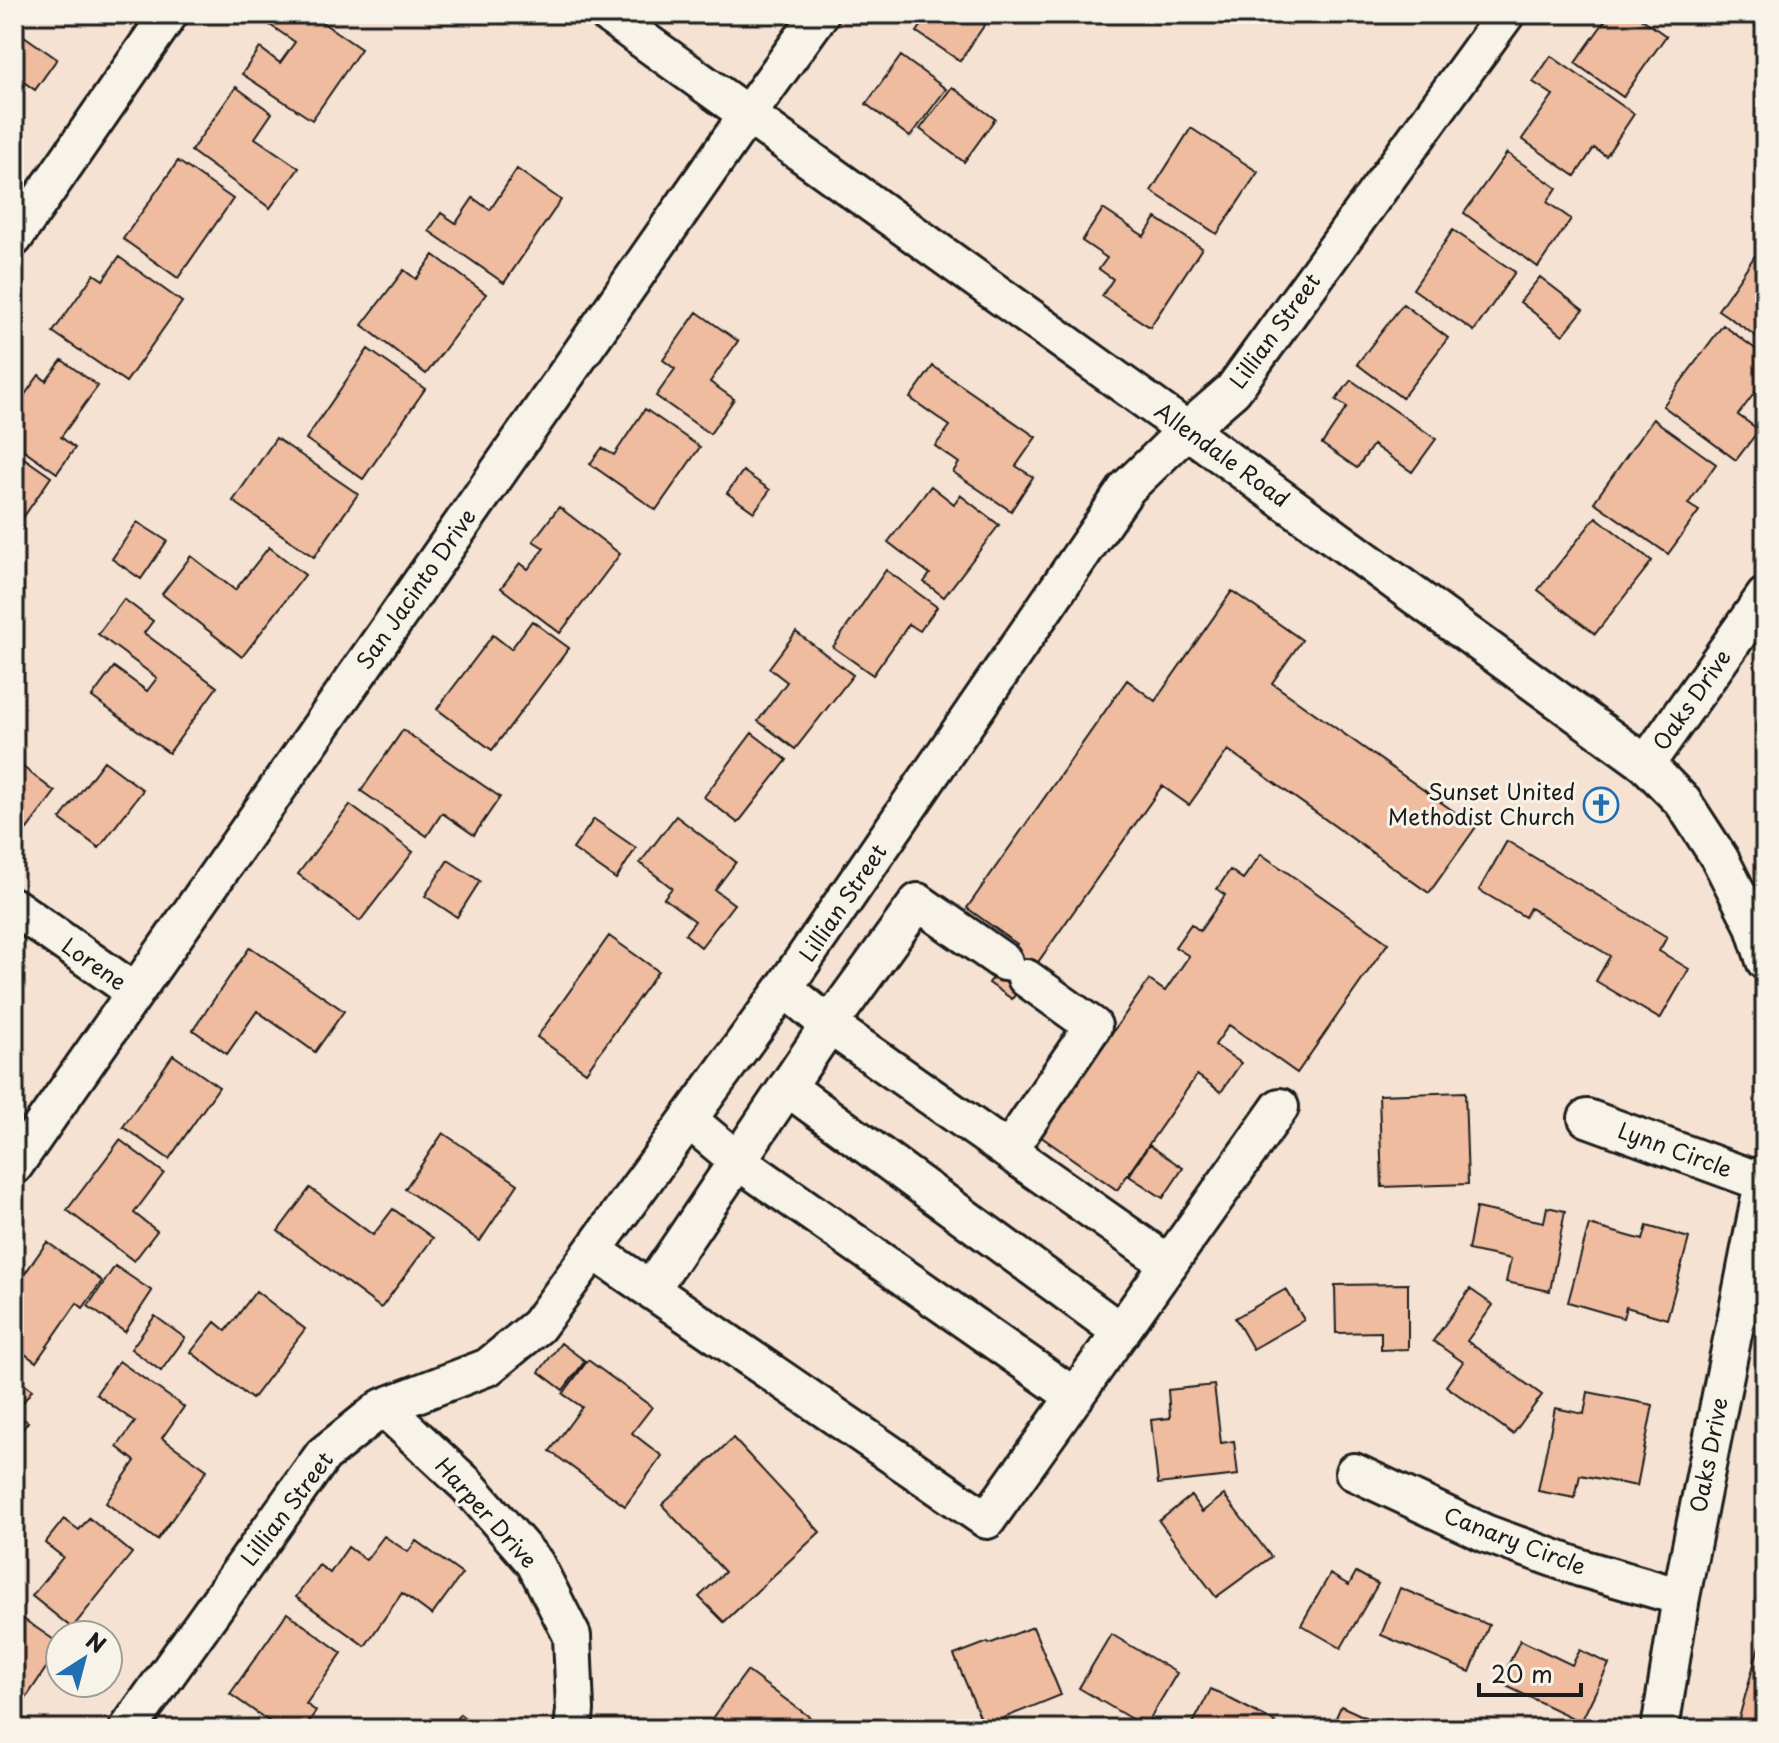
<svg xmlns="http://www.w3.org/2000/svg" width="1779" height="1743" font-family="'Playpen Sans',sans-serif">
<style>
.building{fill:#efbca0;stroke:#1c1c1c;stroke-width:2}
.lines{fill:none;stroke-linecap:round;stroke-linejoin:round}
.minor-casing{stroke:#1c1c1c;stroke-width:42}
.minor{stroke:#f7f3e8;stroke-width:36}
.labels{text-anchor:middle;stroke-width:6;stroke-linejoin:round;paint-order:stroke}
.street-label{font-size:22px;fill:#1c1c1c;stroke:#f7f3e8}
.poi-label{font-size:22px;fill:#1c1c1c;stroke:#f7f3e8;text-anchor:end}
</style>
<rect width="100%" height="100%" fill="#f5e2d2"/>
<filter id="ink" filterUnits="userSpaceOnUse"><feTurbulence type="fractalNoise" baseFrequency=".0125" numOctaves="2"/><feDisplacementMap in="SourceGraphic" scale="16" xChannelSelector="R" yChannelSelector="G"/><feConvolveMatrix kernelMatrix="1 2 1 2 8 2 1 2 1" color-interpolation-filters="sRGB"/></filter>
<g filter="url(#ink)">
<path class="building" d="M278,14H310L361,49L312,120L242,74L260,48L280,63L295,42L270,25Z
M929,14H992L960,61L917,32Z
M1610,14H1635L1666,36L1623,97L1575,63Z
M14,29L57,59L35,90L14,75Z
M901,56L946,89L910,137L866,104Z
M1551,56L1634,114L1606,156L1594,148L1575,176L1522,139L1553,95L1533,82Z
M236,87L272,113L255,138L299,168L270,208L191,151Z
M952,87L995,119L964,162L920,129Z
M1191,128L1258,172L1217,234L1151,191Z
M1507,153L1557,188L1547,202L1571,219L1538,267L1464,213Z
M178,161L233,199L178,278L123,239Z
M517,169L561,200L504,283L429,231L441,213L456,223L473,198L490,210Z
M1103,209L1144,236L1156,218L1202,248L1150,327L1102,296L1113,279L1099,269L1107,258L1082,241Z
M1453,230L1515,272L1474,331L1413,289Z
M1765,241V342L1718,310Z
M434,255L486,294L426,374L362,325L404,270L416,279Z
M119,257L182,302L126,382L53,332L94,274L103,280Z
M1540,277L1583,310L1563,335L1520,302Z
M1403,304L1448,338L1402,398L1357,364Z
M697,312L738,341L710,382L734,399L710,434L656,396L675,369L663,360Z
M1723,325L1765,356V379L1738,415L1759,430L1736,460L1663,406Z
M368,349L425,389L363,479L306,439Z
M62,360L98,386L61,437L75,448L57,473L14,443V406L16,407L39,375L46,381Z
M933,366L1036,437L1016,466L1033,477L1011,511L953,472L959,463L935,446L950,426L910,398Z
M1351,380L1436,439L1412,472L1373,445L1357,468L1322,444L1347,407L1336,400Z
M645,409L700,447L656,510L590,464L602,448L614,455Z
M1653,419L1716,464L1688,504L1699,511L1668,554L1594,502Z
M276,438L358,494L314,557L233,501Z
M14,451L51,477L14,531Z
M743,471L770,490L754,512L727,493Z
M931,486L954,504L960,495L999,525L944,597L924,582L930,574L888,542Z
M559,507L620,554L560,633L501,588L520,563L528,569L544,548L533,541Z
M1596,517L1652,561L1595,634L1538,590Z
M137,522L167,541L141,579L112,559Z
M269,547L305,575L242,657L162,594L191,556L235,590Z
M886,570L937,607L920,631L909,624L873,675L833,647Z
M1232,591L1302,640L1272,683L1476,827L1429,893L1228,750L1189,805L1162,786L1012,999L989,983L1017,944L967,908L1127,680L1155,701Z
M124,599L153,621L144,633L217,687L169,753L92,697L114,667L147,691L157,678L98,634Z
M532,621L569,648L492,750L437,709L493,635L511,649Z
M796,632L853,675L795,749L758,721L787,682L769,668Z
M403,730L500,797L474,835L442,813L427,836L361,791Z
M752,733L787,760L738,823L704,797Z
M14,760L55,792L27,829L14,819Z
M104,761L143,790L99,848L60,819Z
M350,805L413,852L360,921L298,874Z
M676,816L736,862L715,890L734,904L701,947L685,934L695,921L664,898L672,888L640,863Z
M594,819L636,848L616,879L573,849Z
M1507,841L1667,937L1659,951L1689,969L1660,1019L1596,981L1610,956L1530,908L1525,917L1479,890Z
M1261,854L1388,943L1297,1073L1229,1025L1215,1045L1241,1063L1221,1092L1197,1075L1117,1190L1040,1136L1149,980L1165,991L1189,956L1175,947L1191,924L1200,931L1225,895L1217,889L1230,870L1243,879Z
M448,860L480,881L457,917L425,896Z
M609,936L658,971L586,1072L537,1037Z
M250,947L344,1011L315,1052L257,1011L227,1054L193,1030Z
M14,975L24,982L14,996Z
M173,1055L219,1087L169,1159L123,1127Z
M1465,1092L1468,1184L1382,1187L1379,1095Z
M443,1133L518,1184L480,1241L405,1189Z
M120,1140L164,1173L134,1213L157,1231L134,1261L67,1210Z
M1149,1145L1183,1168L1163,1198L1129,1176Z
M310,1188L373,1235L393,1209L433,1238L381,1308L278,1231Z
M1547,1207L1565,1211L1550,1291L1506,1282L1511,1259L1468,1250L1476,1208L1544,1222Z
M1589,1225L1643,1240L1647,1226L1689,1238L1667,1319L1626,1307L1623,1318L1568,1302Z
M47,1242L102,1281L83,1308L77,1303L36,1362L14,1346V1289Z
M115,1266L152,1291L125,1332L88,1306Z
M1408,1284V1349L1381,1350V1332L1336,1333L1335,1285Z
M1286,1289L1304,1320L1253,1349L1235,1318Z
M1470,1289L1493,1305L1467,1341L1542,1395L1513,1434L1446,1386L1463,1362L1433,1341Z
M256,1291L305,1329L252,1399L191,1352L215,1322L226,1331Z
M155,1316L185,1338L161,1371L131,1349Z
M561,1343L585,1361L563,1390L539,1372Z
M588,1360L652,1407L632,1433L662,1456L625,1506L550,1451L582,1407L563,1394Z
M119,1361L184,1407L162,1438L207,1470L157,1540L106,1503L135,1461L117,1447L135,1422L96,1394Z
M14,1377L32,1390L15,1414L28,1422L14,1441Z
M1214,1385L1221,1443L1234,1441L1238,1475L1158,1484L1151,1420L1170,1418L1168,1390Z
M1588,1392L1653,1405L1637,1486L1580,1475L1575,1498L1538,1491L1555,1408L1584,1414Z
M733,1438L820,1532L724,1622L699,1597L725,1572L662,1505Z
M1224,1495L1271,1557L1216,1597L1159,1521L1191,1496L1202,1512Z
M89,1518L132,1553L72,1628L32,1596L63,1557L45,1543L64,1519L79,1530Z
M384,1536L408,1552L416,1541L462,1574L432,1615L402,1593L365,1646L296,1597L319,1565L330,1573L348,1547L366,1560Z
M1356,1572L1378,1584L1341,1648L1301,1625L1330,1574L1349,1585Z
M1400,1588L1489,1625L1470,1672L1381,1635Z
M287,1613L342,1653L306,1704L316,1711L304,1729H280L230,1694Z
M16,1614L60,1644V1647L14,1716V1617Z
M1033,1627L1061,1695L984,1726L954,1655L988,1642L989,1644Z
M1111,1634L1177,1673L1145,1727L1079,1688Z
M1762,1635H1765V1729H1736Z
M1520,1640L1572,1665L1580,1650L1609,1664L1581,1722L1500,1683Z
M747,1671L822,1726L819,1729H704Z
M1211,1689L1275,1722L1271,1729H1190Z
M1341,1706L1391,1729H1331Z
M460,1714L480,1729H449Z"/>
<g class="lines">
<g class="minor-casing">
<path id="minor" d="M607,14L1187,430L1646,764L1683,802L1720,859L1753,924L1765,961
M14,238L169,14
M1646,764L1765,596
M14,907L135,992
M784,988L829,1025L1169,1264
M787,1087L1121,1332
M1587,1118L1765,1183
M689,1120L738,1161L1075,1397
M1008,1151L1093,1026L1026,978
M14,1166L748,114L820,14
M594,1251L987,1520L1280,1107
M651,1289L829,1025L918,902L1004,962
M383,1407L467,1485L535,1563L572,1636L575,1710L573,1729
M1354,1472L1487,1534L1581,1568L1681,1597
M128,1729L323,1455L383,1407L488,1367L538,1326L784,988L1127,488L1187,430L1233,390L1506,14
M1660,1729L1681,1597L1765,1173"/>
</g>
<use href="#minor" class="minor"/>
</g>
</g>
<defs>
<g id="church-ring" transform="scale(1.8)"><circle r="9.5" fill="#f7f3e8" stroke="#1f6fb2" stroke-width="1.5"/><path d="M-1.2-6h2.4v3.5h3.3v2.4h-3.3V6h-2.4V-.1h-3.3v-2.4h3.3Z" fill="#1f6fb2"/></g>
</defs>
<g fill-rule="evenodd">
<use href="#church-ring" x="1601" y="805"/>
</g>
<g class="labels">
<g class="street-label">
<text transform="translate(1275 331) rotate(-54)" y="8">Lillian Street</text>
<text transform="translate(1222 455) rotate(36)" y="8">Allendale Road</text>
<text transform="translate(416 589) rotate(-55)" y="8">San Jacinto Drive</text>
<text transform="translate(1692 700) rotate(-55)" y="8">Oaks Drive</text>
<text transform="translate(843 903) rotate(-56)" y="8">Lillian Street</text>
<text transform="translate(94 964) rotate(35)" y="8">Lorene</text>
<text transform="translate(1675 1150) rotate(20)" y="8">Lynn Circle</text>
<text transform="translate(1709 1455) rotate(-79)" y="8">Oaks Drive</text>
<text transform="translate(287 1509) rotate(-53)" y="8">Lillian Street</text>
<text transform="translate(486 1513) rotate(48)" y="8">Harper Drive</text>
<text transform="translate(1515 1541) rotate(21)" y="8">Canary Circle</text>
</g>
<g class="poi-label">
<text x="1575" y="800">Sunset United<tspan x="1575" dy="25">Methodist Church</tspan></text>
</g>
</g>
<rect width="1779" height="1743" fill="none" stroke="#f7f3e8" stroke-width="48"/>
<rect x="24" y="24" width="1731" height="1695" fill="none" stroke="#1c1c1c" stroke-width="3" filter="url(#ink)"/>
<g transform="translate(84 1659) rotate(36)"><circle r="38" fill="#f7f3e8" stroke="#9f9d96" stroke-width="2"/>
<path d="M0-6L14 30L0 20L-14 30Z" fill="#1f6fb2"/>
<text y="-12" font-size="22" font-weight="bold" text-anchor="middle" fill="#1c1c1c">N</text>
</g>
<path d="M1479 1683v12h102v-12" fill="none" stroke="#1c1c1c" stroke-width="4"/>
<text x="1491" y="1683" font-size="24" fill="#1c1c1c" stroke="#f7f3e8" stroke-width="6" paint-order="stroke">20 m</text>
</svg>
